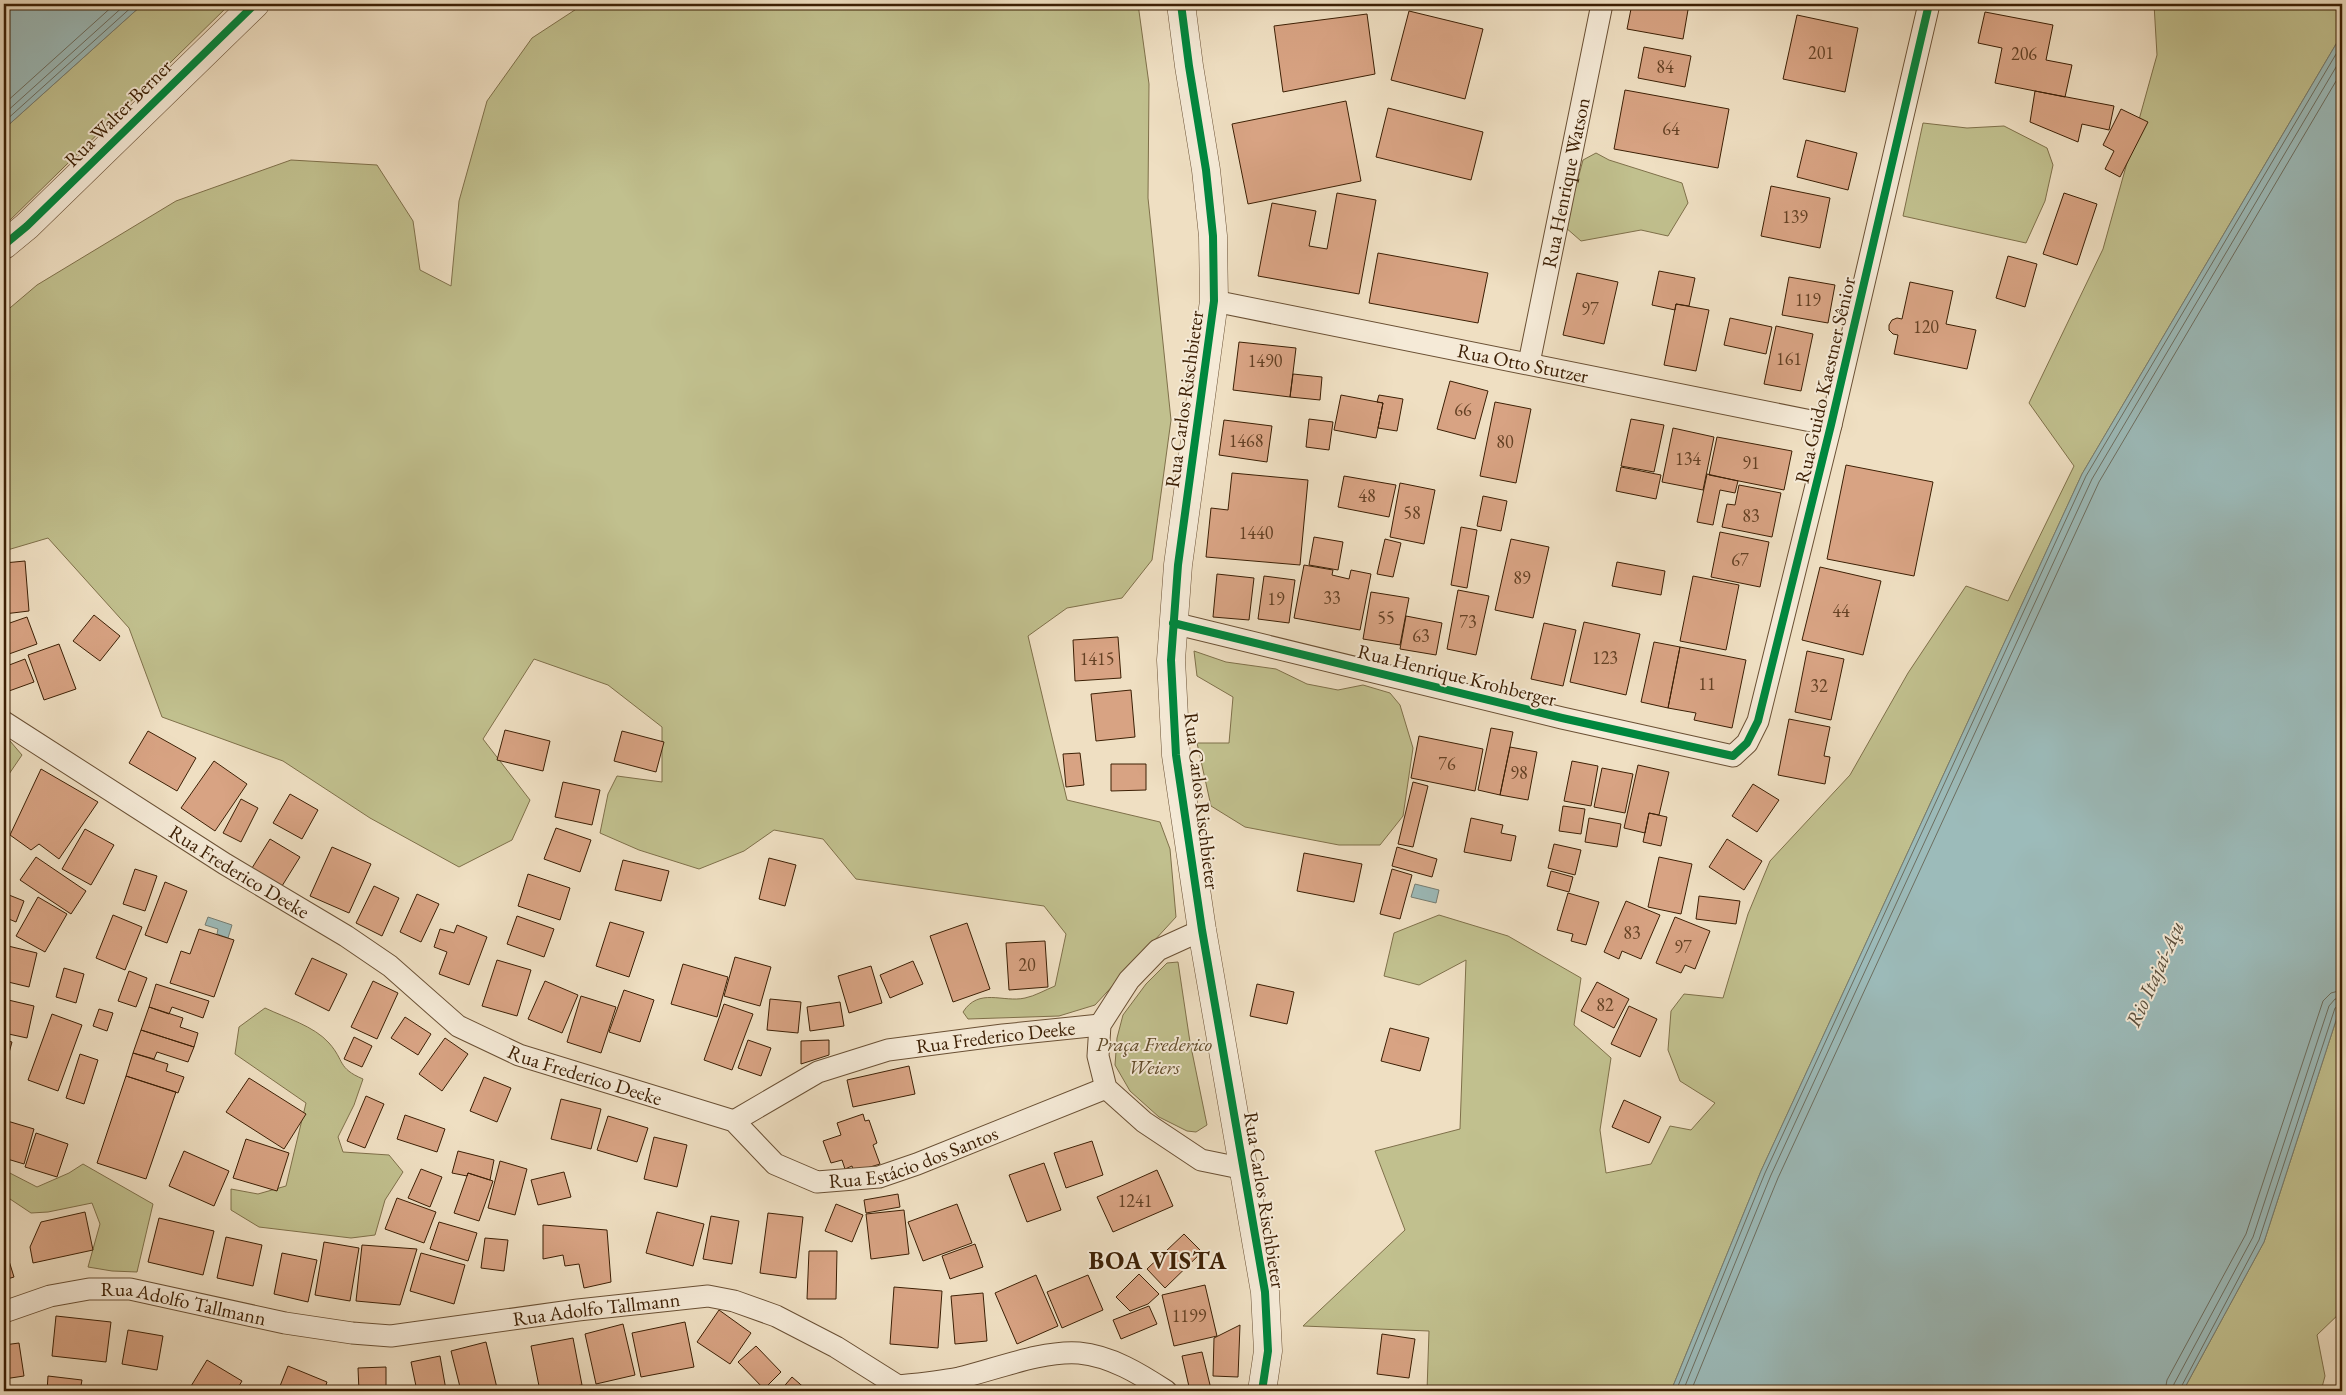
<svg xmlns="http://www.w3.org/2000/svg" width="2346" height="1395" font-family="'EB Garamond',serif">
<style>
.green{fill:#c1c08e;stroke:#7f704a}
.water{fill:#9cbbba;stroke:#767d72}
.lines{fill:none;stroke-linecap:round;stroke-linejoin:round}
.shore{stroke:#6c6e60;stroke-width:1}
.building{fill:#d8a383;stroke:#3d2005}
.minor-casing{stroke:#6a5034;stroke-width:23}
.tertiary-casing{stroke:#6a5034;stroke-width:29}
.minor{stroke:#f5ead7;stroke-width:21}
.tertiary{stroke:#f5ead7;stroke-width:28}
.cycleway-casing{stroke:#f5ead7;stroke-width:11}
.cycleway{stroke:#00873e;stroke-width:8}
.labels{text-anchor:middle;stroke-width:4;stroke-linejoin:round;paint-order:stroke}
.number-label{font-size:18px;fill:#644124}
.street-label{font-size:20px;fill:#3d2005;stroke:#f5ead7}
.park-label{font-size:20px;font-style:italic;fill:#5e4827;stroke:#f5ead7}
.water-label{font-size:21px;font-style:italic;fill:#5a4e3b;stroke:#f5ead7}
.district-label{font-size:25px;font-weight:bold;letter-spacing:1px;fill:#3d2005;stroke:#f5ead7}
</style>
<rect width="100%" height="100%" fill="#efdfc2"/>
<filter id="stains"><feTurbulence type="fractalNoise" baseFrequency=".004" numOctaves="4"/><feColorMatrix values="0 0 0 0 .2 0 0 0 0 .09 0 0 0 0 .02 0 0 0 .5 -.17"/></filter>
<radialGradient id="worn" r=".72"><stop offset=".6" stop-color="#630" stop-opacity="0"/><stop offset="1" stop-color="#630" stop-opacity=".3"/></radialGradient>
<path class="green" d="M143,4H230L4,226V129Z
M584,4H1138L1149,84L1148,198L1171,420L1152,560L1122,598L1067,608L1028,636L1067,800L1160,822L1170,849L1176,917L1095,1005L1059,1016L968,1019L963,1012C979,987 1003,1003 1025,998C1035,996 1045,990 1055,986L1066,934L1044,906L856,879L823,839L774,830L744,851L699,869L639,850L600,833L608,794L617,776L662,782V727L608,685L534,659L483,739L530,800L512,840L459,867L370,818L283,761L162,717L129,628L48,538L4,551V313L37,285L176,201L291,160L377,165L413,221L420,270L451,286L459,201L487,101L532,38Z
M2154,4H2342V34L2082,474L1761,1171L1671,1391H1427L1429,1331L1303,1326L1405,1230L1375,1151L1460,1129L1466,960L1419,985L1384,976L1394,933L1439,915L1508,936L1581,978L1574,1025L1611,1058L1600,1130L1606,1173L1651,1164L1670,1126L1691,1130L1715,1103L1680,1081L1668,1050L1671,1011L1684,994L1723,998L1748,914L1770,861L1850,775L1908,673L1966,586L2008,601L2074,466L2029,403L2103,249L2157,55Z
M1923,123L1967,128L2004,126L2047,148L2053,165L2045,201L2026,243L1903,216Z
M1596,153L1609,160L1682,183L1688,203L1668,236L1641,230L1581,241L1565,227L1583,160Z
M1194,651L1226,662L1276,669L1307,684L1338,690L1363,685L1390,693L1400,705L1413,748L1403,816L1380,845H1339L1245,827L1211,806L1197,743H1229L1233,697L1197,676Z
M4,734L22,755L7,777H4Z
M1178,962L1190,1042L1207,1125L1196,1132L1187,1131L1159,1117L1130,1091L1115,1065L1117,1038L1123,1015L1146,984L1167,963Z
M2342,1002V1311L2317,1335L2325,1376L2321,1391H2183L2264,1242Z
M265,1008C286,1018 314,1026 329,1043C345,1061 337,1068 363,1079L354,1105L338,1137L343,1152L389,1155L403,1172L385,1200L375,1235L351,1238L259,1227L231,1210V1189L258,1194L286,1186L306,1103L235,1054L239,1027Z
M83,1164L153,1204L137,1272L112,1271L88,1267L100,1224L92,1203L48,1212L31,1213L4,1195V1170L37,1187L69,1173Z"/>
<path class="water" d="M4,4H143L4,129Z
M2342,34V1002L2264,1242L2183,1391H1671L1761,1171L2082,474Z
M1415,884L1439,890L1436,903L1411,897Z
M208,917L232,925L228,938L217,934L218,929L205,925Z"/>
<g class="lines">
<path class="shore" d="M4,104L115,4
M4,114L126,4
M4,122L135,4
M1676,1391L1765,1173L2086,476L2342,44
M1683,1391L1771,1175L2092,479L2342,57
M1691,1391L1778,1178L2099,482L2342,71
M2165,1391L2167,1380L2246,1234L2323,1001L2331,993L2342,990
M2172,1391L2174,1384L2253,1237L2329,1006L2335,999L2342,998
M2179,1391L2259,1240L2335,1008L2342,1004"/>
</g>
<path class="building" d="M1632,4H1689L1683,39L1627,29Z
M1409,11L1483,29L1465,99L1391,80Z
M1985,12L2053,25L2046,60L2072,65L2065,97L1995,83L2002,48L1978,43Z
M1367,14L1375,74L1283,92L1274,26Z
M1797,15L1858,28L1845,92L1783,79Z
M1644,47L1691,56L1685,87L1638,78Z
M1625,90L1729,109L1718,168L1614,149Z
M2035,91L2114,106L2109,130L2082,124L2078,142L2030,122Z
M1346,101L1361,181L1248,204L1232,124Z
M1388,108L1483,132L1471,180L1376,157Z
M2121,109L2148,122L2120,177L2105,169L2114,151L2103,145Z
M1806,140L1857,153L1848,190L1797,177Z
M1771,186L1830,198L1820,248L1761,236Z
M1337,193L1376,200L1359,294L1258,276L1272,203L1316,211L1309,246L1327,249Z
M2064,193L2097,204L2077,265L2043,254Z
M1378,253L1488,273L1478,323L1369,303Z
M2008,256L2037,264L2025,307L1996,298Z
M1659,271L1695,278L1689,306L1676,304L1675,310L1652,305Z
M1577,273L1618,282L1604,344L1563,335Z
M1789,277L1835,285L1828,323L1782,315Z
M1910,282L1953,291L1946,324L1976,330L1967,369L1894,354L1898,335L1893,334L1889,330V325L1892,320L1897,318L1902,319Z
M1676,304L1709,310L1696,371L1664,365Z
M1730,318L1772,327L1766,354L1724,345Z
M1776,326L1813,334L1801,391L1764,384Z
M1239,342L1296,348L1290,397L1233,390Z
M1293,374L1322,377L1320,400L1290,397Z
M1450,381L1488,391L1475,439L1437,429Z
M1341,395L1383,403L1376,438L1334,430Z
M1379,395L1403,399L1397,431L1378,428L1383,403L1377,402Z
M1495,402L1531,409L1516,483L1480,476Z
M1309,419L1333,422L1329,450L1306,447Z
M1631,419L1664,425L1654,472L1621,466Z
M1224,420L1272,426L1267,462L1219,455Z
M1673,428L1714,437L1703,490L1662,482Z
M1717,437L1792,451L1784,490L1709,475Z
M1846,465L1933,482L1914,576L1827,559Z
M1621,467L1661,475L1656,499L1616,491Z
M1232,473L1308,480L1300,565L1206,557L1211,508L1228,510Z
M1707,474L1738,481L1735,493L1720,490L1713,525L1697,522Z
M1344,476L1396,485L1389,517L1338,507Z
M1400,483L1435,490L1424,544L1390,537Z
M1739,485L1781,493L1772,537L1722,527L1727,504L1735,505Z
M1483,496L1507,501L1501,531L1477,526Z
M1461,527L1477,530L1467,588L1451,585Z
M1720,532L1769,542L1760,587L1711,577Z
M1314,537L1343,542L1338,570L1309,565Z
M1385,539L1401,543L1393,577L1377,574Z
M1511,539L1549,547L1533,618L1495,610Z
M25,561L29,611L4,614V563Z
M1617,562L1665,571L1661,595L1612,586Z
M1304,565L1333,570L1332,575L1349,579L1351,570L1371,574L1360,630L1294,618Z
M1820,567L1881,581L1863,655L1802,640Z
M1217,574L1254,578L1249,620L1213,617Z
M1264,576L1295,580L1289,623L1258,619Z
M1693,576L1739,585L1726,650L1680,641Z
M1458,590L1489,596L1476,655L1447,649Z
M1371,592L1409,598L1400,645L1363,639Z
M94,615L120,636L100,661L73,641Z
M1406,616L1442,623L1436,655L1400,649Z
M27,617L37,644L9,654L4,638V625Z
M1584,622L1640,634L1626,695L1570,682Z
M1544,623L1576,630L1563,686L1531,679Z
M1118,637L1121,678L1075,681L1073,640Z
M1654,642L1680,647L1668,708L1641,702Z
M59,644L76,689L44,700L28,655Z
M1680,647L1746,660L1732,728L1694,720L1696,713L1668,708Z
M1807,651L1844,659L1831,720L1795,712Z
M25,659L34,682L9,691L4,678V667Z
M1131,690L1135,737L1096,741L1091,694Z
M1789,719L1830,727L1824,756L1830,757L1825,784L1778,775Z
M1491,728L1513,732L1500,795L1478,790Z
M505,730L550,741L543,771L497,760Z
M148,731L196,758L177,791L129,763Z
M622,731L664,742L656,772L614,761Z
M1419,736L1483,749L1475,791L1411,778Z
M1510,747L1537,752L1528,800L1500,795Z
M1080,753L1084,785L1066,787L1063,754Z
M214,761L247,784L215,831L181,808Z
M1572,761L1598,766L1591,806L1564,801Z
M1111,764H1146V790L1111,791Z
M1638,765L1669,772L1659,815L1649,813L1645,833L1624,828Z
M1602,768L1633,774L1625,813L1594,807Z
M41,769L98,802L59,859L39,844L31,850L10,835Z
M563,782L600,790L592,825L555,817Z
M1413,782L1428,786L1413,847L1398,844Z
M1753,784L1779,800L1757,832L1732,816Z
M4,789H8L4,815Z
M290,794L318,810L302,839L273,823Z
M241,799L258,808L241,842L223,833Z
M1563,806L1585,809L1581,834L1559,831Z
M1649,813L1667,817L1661,846L1643,842Z
M1471,818L1503,825L1501,833L1516,836L1511,861L1464,852Z
M1589,818L1621,824L1617,847L1585,842Z
M556,828L591,840L580,872L544,859Z
M85,829L114,845L91,885L62,869Z
M270,839L300,857L282,886L252,868Z
M1727,839L1762,861L1744,890L1709,867Z
M1554,844L1581,850L1575,875L1548,868Z
M332,847L371,864L349,913L310,896Z
M1397,847L1437,859L1432,877L1392,866Z
M1304,853L1362,864L1354,902L1297,891Z
M36,857L86,891L71,914L20,880Z
M1659,857L1692,864L1681,914L1648,907Z
M769,858L796,865L785,906L759,899Z
M623,860L669,871L661,901L615,890Z
M135,869L157,876L145,911L123,904Z
M1392,869L1412,875L1400,919L1380,914Z
M1551,871L1573,877L1569,892L1547,886Z
M528,874L570,888L560,920L518,906Z
M165,882L187,891L167,943L145,935Z
M374,886L399,898L382,936L356,923Z
M4,893L24,901L16,922L4,917Z
M1568,893L1599,902L1586,945L1571,941L1573,934L1557,930Z
M417,894L439,904L421,942L400,932Z
M1699,896L1740,901L1736,924L1696,919Z
M38,897L67,914L45,952L16,936Z
M1626,901L1660,915L1641,959L1622,951L1619,959L1604,952Z
M113,915L142,927L125,970L96,958Z
M517,916L554,929L544,957L507,944Z
M1675,917L1710,931L1695,969L1685,965L1681,973L1656,963Z
M610,922L644,932L629,977L596,966Z
M967,923L990,989L953,1002L930,936Z
M457,925L487,937L469,985L439,974L447,952L434,947L440,929L454,933Z
M199,929L234,940L214,997L170,983L181,951L190,954Z
M1045,941L1048,987L1009,990L1006,943Z
M4,945L37,953L29,987L4,981Z
M735,957L771,967L760,1006L724,996Z
M312,958L347,974L329,1011L295,994Z
M497,960L531,970L517,1016L482,1006Z
M913,961L923,984L890,998L880,975Z
M683,964L728,977L717,1017L671,1004Z
M871,966L882,1003L849,1013L838,976Z
M64,968L84,974L76,1003L56,997Z
M129,971L147,978L136,1007L118,1001Z
M373,981L398,993L377,1039L351,1027Z
M545,981L578,995L562,1033L528,1019Z
M1597,982L1629,999L1614,1028L1581,1011Z
M156,984L209,1001L203,1018L172,1007L169,1014L149,1007Z
M1257,984L1294,992L1287,1024L1250,1016Z
M624,990L654,1000L640,1042L609,1032Z
M581,996L616,1007L601,1053L567,1042Z
M4,999L34,1006L27,1038L4,1033Z
M770,999L801,1002L798,1033L767,1030Z
M840,1002L844,1026L810,1031L807,1007Z
M724,1004L753,1014L732,1070L704,1060Z
M1629,1006L1657,1019L1640,1057L1611,1044Z
M149,1007L183,1018L180,1027L198,1033L194,1047L141,1030Z
M99,1009L113,1013L107,1031L93,1026Z
M52,1014L82,1025L58,1091L28,1080Z
M405,1017L431,1034L418,1055L391,1038Z
M1390,1028L1429,1038L1420,1071L1381,1061Z
M141,1030L194,1047L188,1062L157,1052L154,1059L133,1053Z
M354,1037L372,1046L362,1067L344,1059Z
M445,1038L468,1054L442,1091L419,1074Z
M4,1040L12,1042L4,1071Z
M748,1040L771,1048L761,1076L738,1068Z
M829,1040V1055L801,1064V1041Z
M133,1053L168,1064L166,1071L184,1077L178,1093L126,1076Z
M80,1054L98,1060L84,1104L66,1098Z
M909,1066L915,1094L853,1107L847,1080Z
M126,1076L176,1092L146,1179L97,1163Z
M484,1077L511,1088L497,1122L470,1111Z
M249,1078L306,1114L284,1149L226,1112Z
M366,1096L384,1104L365,1148L347,1141Z
M561,1099L601,1109L591,1149L551,1139Z
M1624,1100L1661,1117L1649,1143L1612,1127Z
M863,1114L865,1121L869,1120L877,1143L873,1145L880,1164L854,1172L852,1166L845,1169L842,1160L831,1163L823,1141L841,1135L837,1123Z
M405,1115L445,1129L437,1152L397,1139Z
M608,1116L648,1128L637,1162L597,1150Z
M4,1120L34,1129L24,1164L4,1158Z
M36,1133L68,1144L57,1177L25,1167Z
M654,1137L687,1145L677,1187L644,1179Z
M246,1139L289,1153L277,1191L233,1178Z
M1092,1141L1103,1175L1066,1188L1054,1153Z
M184,1151L229,1171L214,1206L169,1186Z
M458,1151L494,1160L490,1180L468,1173L467,1176L452,1173Z
M500,1161L527,1169L515,1215L488,1208Z
M1044,1163L1061,1210L1027,1222L1009,1175Z
M421,1169L442,1177L430,1207L408,1198Z
M1157,1170L1173,1206L1113,1232L1097,1197Z
M564,1172L571,1197L538,1205L531,1180Z
M468,1173L493,1181L479,1221L454,1213Z
M898,1194L900,1207L866,1213L864,1200Z
M397,1198L436,1212L424,1243L385,1229Z
M836,1204L863,1215L852,1242L825,1231Z
M957,1204L972,1243L923,1261L908,1222Z
M904,1210L909,1254L871,1259L866,1214Z
M85,1212L93,1250L33,1263L30,1247L41,1222Z
M657,1212L704,1224L693,1266L646,1253Z
M768,1213L803,1217L796,1278L760,1273Z
M711,1216L739,1221L732,1264L703,1259Z
M159,1218L214,1231L203,1275L148,1262Z
M439,1222L477,1233L468,1261L430,1249Z
M543,1225L607,1230L611,1282L584,1288L579,1264L565,1266L563,1255L543,1259Z
M1184,1234L1202,1252L1165,1288L1147,1269Z
M226,1237L262,1245L253,1286L217,1278Z
M485,1238L508,1240L504,1271L481,1268Z
M324,1242L359,1248L350,1301L315,1295Z
M975,1244L983,1267L950,1279L942,1256Z
M362,1245L417,1249L400,1305L356,1301Z
M5,1248L14,1277L4,1280V1249Z
M809,1251H837L836,1299H807Z
M282,1253L317,1260L308,1302L274,1294Z
M421,1253L465,1265L454,1304L410,1291Z
M1139,1274L1159,1294L1148,1304L1130,1311L1116,1297Z
M1036,1275L1058,1326L1017,1344L995,1293Z
M1088,1275L1103,1310L1062,1328L1047,1292Z
M1205,1285L1217,1336L1174,1346L1162,1295Z
M894,1287L942,1291L938,1348L890,1344Z
M983,1293L987,1341L955,1344L951,1296Z
M1149,1306L1157,1324L1121,1339L1113,1320Z
M719,1310L751,1333L730,1364L697,1342Z
M56,1316L111,1322L106,1362L52,1356Z
M685,1322L694,1367L641,1377L632,1333Z
M623,1324L635,1375L596,1384L585,1334Z
M1240,1325L1238,1377L1213,1376L1214,1338Z
M128,1330L163,1336L157,1370L122,1364Z
M1382,1334L1415,1339L1409,1378L1377,1374Z
M573,1338L582,1385L540,1391L531,1346Z
M486,1342L497,1388L486,1391H461L451,1351Z
M19,1343L24,1376L4,1379V1345Z
M756,1346L781,1372L764,1389L738,1362Z
M1202,1352L1211,1389L1190,1391L1182,1356Z
M440,1356L446,1390L417,1391L411,1362Z
M207,1360L242,1381L236,1391H188Z
M288,1366L327,1382L324,1391H278Z
M386,1367V1391H359L358,1368Z
M48,1376L82,1380L80,1391H47Z
M792,1377L808,1391H780Z
M121,1386L133,1391H118Z
M1068,1386L1069,1391H1050Z"/>
<g class="lines">
<g class="minor-casing">
<g id="minor">
<path id="s1" d="M1214,301L1831,425"/>
<path id="s2" d="M1529,363L1602,4"/>
<path d="M1173,623L1562,718L1733,756L1747,743L1758,721L1831,425L1929,4"/>
<path id="s3" d="M4,722L225,864L346,936L390,966L458,1026L519,1055L734,1121L775,1164L817,1182L879,1177L917,1164L1106,1088"/>
<path d="M1202,930L1158,950L1129,980L1100,1025L1098,1056L1106,1088L1144,1122L1201,1160L1245,1169"/>
<path id="s4" d="M734,1121L818,1072L888,1050L1003,1035L1100,1025"/>
<path id="s5" d="M4,1312L50,1296L89,1289H130L285,1323L352,1333L391,1336L578,1310L708,1296L734,1301L776,1316L836,1347L898,1386C918,1384 939,1382 959,1378C993,1370 1044,1350 1079,1353C1111,1356 1140,1374 1166,1391"/>
</g>
</g>
<g class="tertiary-casing">
<path id="tertiary" d="M1181,4L1189,66L1206,170L1213,236L1214,301L1178,565L1171,660L1176,755L1202,930L1265,1292L1268,1351L1262,1391
M4,245L27,226L255,4"/>
</g>
<use href="#minor" class="minor"/>
<use href="#tertiary" class="tertiary"/>
<g class="cycleway-casing">
<path id="cycleway" d="M1181,4L1189,66L1206,170L1213,236L1214,301L1178,565L1171,660L1176,755L1202,930L1265,1292L1268,1351L1262,1391
M4,245L27,226L255,4
M1173,623L1562,718L1733,756L1747,743L1758,721L1831,425L1929,4"/>
</g>
<use href="#cycleway" class="cycleway"/>
</g>
<g class="labels">
<g class="number-label">
<text x="1821" y="59">201</text>
<text x="2024" y="60">206</text>
<text x="1665" y="73">84</text>
<text x="1671" y="135">64</text>
<text x="1795" y="223">139</text>
<text x="1808" y="306">119</text>
<text x="1590" y="315">97</text>
<text x="1926" y="333">120</text>
<text x="1789" y="365">161</text>
<text x="1265" y="367">1490</text>
<text x="1463" y="416">66</text>
<text x="1246" y="447">1468</text>
<text x="1505" y="448">80</text>
<text x="1688" y="465">134</text>
<text x="1751" y="469">91</text>
<text x="1367" y="502">48</text>
<text x="1412" y="519">58</text>
<text x="1751" y="522">83</text>
<text x="1256" y="539">1440</text>
<text x="1740" y="566">67</text>
<text x="1522" y="584">89</text>
<text x="1332" y="604">33</text>
<text x="1276" y="605">19</text>
<text x="1841" y="617">44</text>
<text x="1386" y="624">55</text>
<text x="1468" y="628">73</text>
<text x="1421" y="642">63</text>
<text x="1605" y="664">123</text>
<text x="1097" y="665">1415</text>
<text x="1707" y="690">11</text>
<text x="1819" y="692">32</text>
<text x="1447" y="770">76</text>
<text x="1519" y="779">98</text>
<text x="1632" y="939">83</text>
<text x="1683" y="953">97</text>
<text x="1027" y="971">20</text>
<text x="1605" y="1011">82</text>
<text x="1135" y="1207">1241</text>
<text x="1189" y="1322">1199</text>
</g>
<g class="street-label">
<text transform="translate(118 113) rotate(-45)" y="7">Rua Walter Berner</text>
<text dy="7" stroke="none"><textPath href="#s2" startOffset="184">Rua Henrique Watson</textPath></text>
<text dy="7" stroke="none"><textPath href="#s1" startOffset="315">Rua Otto Stutzer</textPath></text>
<text transform="translate(1825 380) rotate(-77)" y="7">Rua Guido Kaestner Sênior</text>
<text transform="translate(1184 399) rotate(-82)" y="7">Rua Carlos Rischbieter</text>
<text transform="translate(1457 675) rotate(14)" y="7">Rua Henrique Krohberger</text>
<text transform="translate(1202 801) rotate(83)" y="7">Rua Carlos Rischbieter</text>
<text dy="7" stroke="none"><textPath href="#s3" startOffset="279">Rua Frederico Deeke</textPath></text>
<text dy="7" stroke="none"><textPath href="#s4" startOffset="279">Rua Frederico Deeke</textPath></text>
<text dy="7" stroke="none"><textPath href="#s3" startOffset="684">Rua Frederico Deeke</textPath></text>
<text dy="7" stroke="none"><textPath href="#s3" startOffset="1045">Rua Estácio dos Santos</textPath></text>
<text transform="translate(1265 1200) rotate(81)" y="7">Rua Carlos Rischbieter</text>
<text dy="7" stroke="none"><textPath href="#s5" startOffset="184">Rua Adolfo Tallmann</textPath></text>
<text dy="7" stroke="none"><textPath href="#s5" startOffset="602">Rua Adolfo Tallmann</textPath></text>
</g>
<g class="park-label">
<text x="1154" y="1051">Praça Frederico<tspan x="1154" dy="23">Weiers</tspan></text>
</g>
<g class="water-label">
<text transform="translate(2155 974) rotate(-66)" y="7">Rio Itajaí-Açu</text>
</g>
<g class="district-label">
<text x="1158" y="1269">BOA VISTA</text>
</g>
</g>
<rect width="2346" height="1395" fill="none" stroke="#efdfc2" stroke-width="20"/>
<rect x="5" y="5" width="2336" height="1385" fill="none" stroke="#3d2005" stroke-width="2.5"/>
<rect x="10" y="10" width="2326" height="1375" fill="none" stroke="#3d2005"/>
<rect width="100%" height="100%" filter="url(#stains)"/>
<rect width="100%" height="100%" fill="url(#worn)"/>
</svg>
